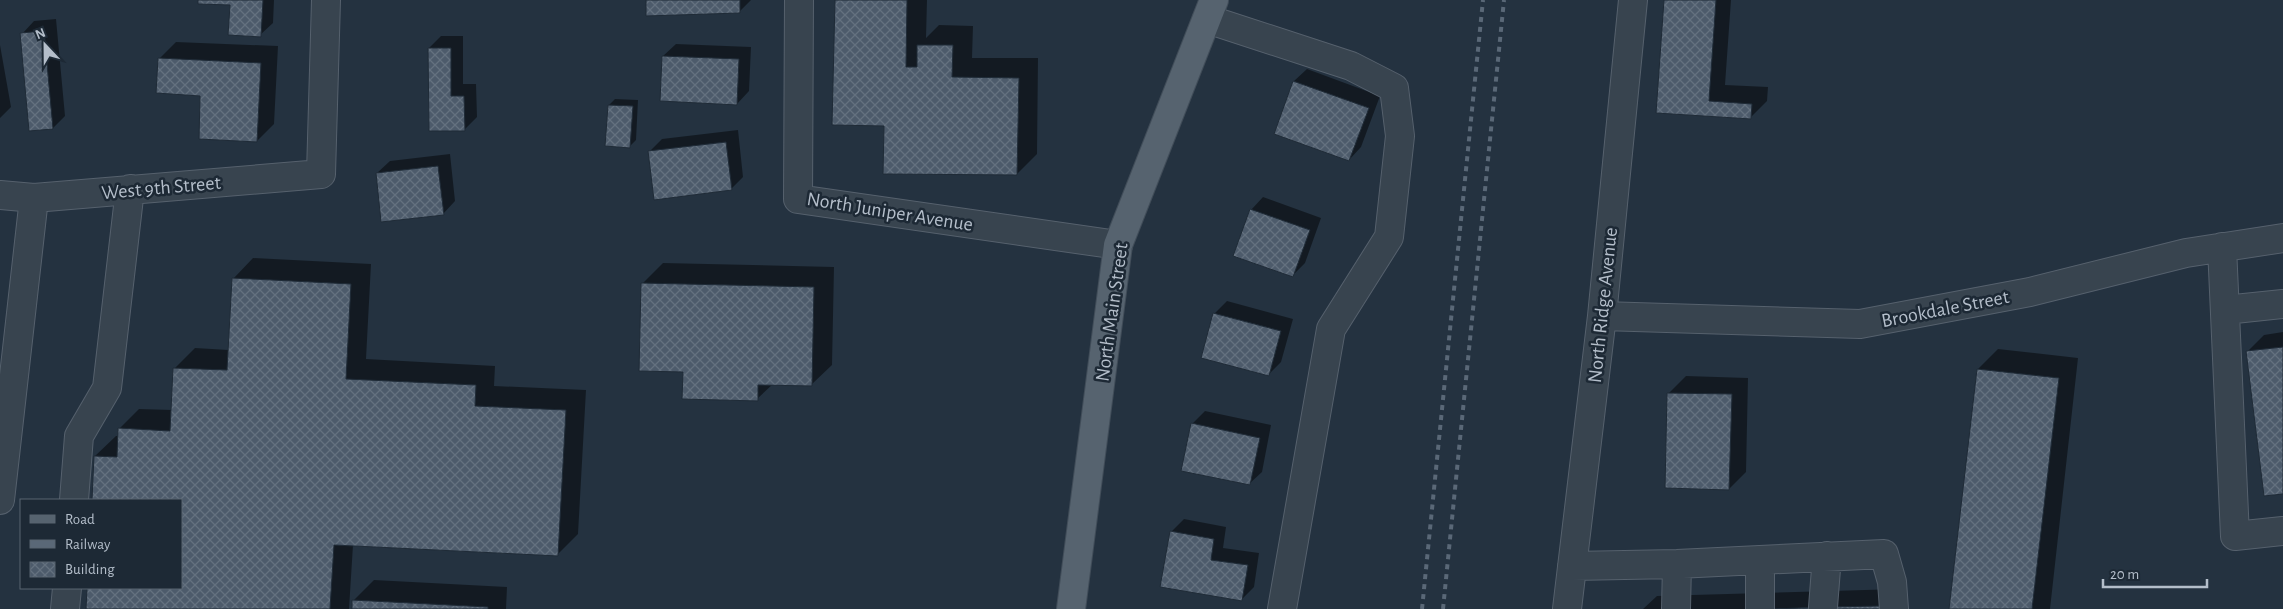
<svg xmlns="http://www.w3.org/2000/svg" width="2283" height="609" font-family="'Alegreya Sans',sans-serif">
<style>
.shadow{fill:#0007}
.building{fill:url(#building-cross-hatch);stroke:#1f2b37}
.lines{fill:none;stroke-linecap:round;stroke-linejoin:round}
.minor-casing{stroke:#56616d;stroke-width:30}
.major-casing{stroke:#414d59;stroke-width:30}
.minor{stroke:#38444f;stroke-width:28}
.major{stroke:#56636f;stroke-width:28}
.rail{stroke:#5a6877;stroke-width:4;stroke-dasharray:5 5;stroke-linecap:butt}
.labels{text-anchor:middle;stroke-width:5;stroke-linejoin:round;paint-order:stroke}
.street-label{font-size:20px;fill:#b4beca;stroke:#1d2935}
</style>
<defs>
<pattern id="building-cross-hatch" width="8" height="8" patternUnits="userSpaceOnUse" patternTransform="scale(1.25)"><rect width="8" height="8" fill="#4d5b6b"/><path d="M0 0l8 8M0 8l8-8" fill="none" stroke="#64717f"/></pattern>
</defs>
<rect width="100%" height="100%" fill="#243240"/>
<path class="shadow" d="M199,0H274L273,23L260,35L232,4Z
M647,0H751L740,11Z
M836,0H927L926,38L939,25L973,26L972,58H1038L1037,154L1017,174L885,125Z
M1665,0H1731L1725,85L1768,87L1767,101L1750,118L1658,112Z
M56,19L65,116L53,128L22,34L34,21Z
M441,36H463V84H476L477,117L465,129L429,48Z
M176,42L278,46L274,124L257,141L159,59Z
M676,44L751,47L749,91L737,104L663,56Z
M0,45L11,107L0,118Z
M1307,69L1380,96L1361,147L1349,160L1276,133L1294,81Z
M615,99L638,100L636,140L630,146L609,105Z
M738,130L743,177L731,189L650,151L662,139Z
M450,154L455,201L443,214L377,173L390,161Z
M1263,197L1321,218L1305,263L1293,275L1251,210Z
M253,258L371,264L366,359L495,366L494,386L586,390L578,534L558,554L353,545L349,609H88L89,588H181V500H93L95,456L116,436H119V429L139,409L173,410L175,368L195,348L229,350L233,279Z
M663,263L834,267L832,365L811,385L773,384L757,399L642,284Z
M1227,301L1293,319L1281,362L1269,374L1203,357L1215,313Z
M2283,332V492L2247,352L2264,335Z
M1998,349L2078,358L2050,609H1951L1978,369Z
M1686,376L1748,378L1746,472L1729,489L1669,393Z
M1205,411L1271,425L1262,472L1249,484L1192,424Z
M1184,519L1226,527L1223,548L1259,553L1254,587L1242,599L1171,532Z
M374,580L507,587L506,609H353V601Z
M1899,589L1900,609H1643L1657,596Z"/>
<path class="building" d="M198,0H263L261,37L228,35L230,5L198,4Z
M646,0H740V13L646,16Z
M835,0H907L906,67H917V45H953L952,77L1019,78L1017,175L883,174L884,126L832,125Z
M1664,0H1716L1709,101L1752,104L1751,119L1656,113Z
M44,31L53,129L29,131L20,33Z
M428,48H451V96H464L465,131H429Z
M662,56L739,59L737,105L660,101Z
M158,58L261,63L257,142L199,139L200,96L156,93Z
M1293,81L1369,108L1349,161L1274,134Z
M608,105L633,106L630,148L605,146Z
M726,142L732,190L654,200L648,151Z
M438,166L444,215L381,222L376,173Z
M1250,209L1310,230L1293,277L1233,256Z
M232,278L351,284L346,379L476,385L475,406L566,410L558,556L334,545L330,609H86L87,588H181V500H92L94,456L117,457L118,428L170,431L173,368L227,370Z
M641,283L814,287L812,386L758,385V401L682,399L683,372L639,371Z
M1213,313L1281,331L1269,376L1201,358Z
M2283,347V494L2264,496L2246,351Z
M1977,369L2059,378L2032,609H1949Z
M1667,393L1732,394L1729,490L1665,488Z
M1191,423L1260,438L1250,485L1181,471Z
M1170,531L1214,539L1211,560L1248,565L1242,601L1160,587Z
M352,600L488,607V609H352Z
M1882,606V609H1774L1823,607Z"/>
<g class="lines">
<g class="minor-casing">
<path id="minor" d="M799,0L798,199L1118,245
M1207,19L1351,66L1394,88L1400,136L1389,237L1331,329L1282,609
M0,195L34,198L321,174L326,0
M2222,247L2235,536L2283,531
M2225,310L2283,304
M1602,316L1860,324L2030,292L2186,253L2283,238
M0,500L34,198
M74,500L79,436L107,388L130,189
M1572,566L1677,564L1884,554L1892,582L1894,609
M1823,607L1827,556
M65,609L67,588
M1567,609L1602,316L1633,0
M1676,609L1677,564
M1760,609V560"/>
</g>
<g class="major-casing">
<path id="major" d="M1071,609L1118,245L1214,0"/>
</g>
<use href="#minor" class="minor"/>
<use href="#major" class="major"/>
<path class="rail" d="M1422,609L1483,0
M1443,609L1504,0"/>
</g>
<g class="labels">
<g class="street-label">
<text transform="translate(161 187) rotate(-5)" y="7">West 9th Street</text>
<text transform="translate(890 211) rotate(9)" y="7">North Juniper Avenue</text>
<text transform="translate(1602 305) rotate(-84)" y="7">North Ridge Avenue</text>
<text transform="translate(1945 308) rotate(-11)" y="7">Brookdale Street</text>
<text transform="translate(1111 312) rotate(-82)" y="7">North Main Street</text>
</g>
</g>
<rect x="20" y="499" width="162" height="90" fill="#1d2935" stroke="#596571"/>
<rect x="30" y="515" width="25" height="8" fill="#56636f" stroke="#596571"/>
<text x="65" y="524" font-size="15" fill="#b4beca">Road</text>
<rect x="30" y="540" width="25" height="8" fill="#5a6877" stroke="#596571"/>
<text x="65" y="549" font-size="15" fill="#b4beca">Railway</text>
<rect x="30" y="562" width="25" height="15" fill="url(#building-cross-hatch)" stroke="#596571"/>
<text x="65" y="574" font-size="15" fill="#b4beca">Building</text>
<g transform="translate(45 45) rotate(338)" stroke="#1d2935" stroke-width="4" paint-order="stroke">
<path d="M0-4L9 19L0 12L-9 19Z" fill="#b4beca"/>
<text y="-8" font-size="14" font-weight="bold" text-anchor="middle" fill="#b4beca">N</text>
</g>
<path d="M2103 579v8h104v-8" fill="none" stroke="#b4beca" stroke-width="2.5"/>
<text x="2110" y="579" font-size="15" fill="#b4beca" stroke="#1d2935" stroke-width="4" paint-order="stroke">20 m</text>
</svg>
